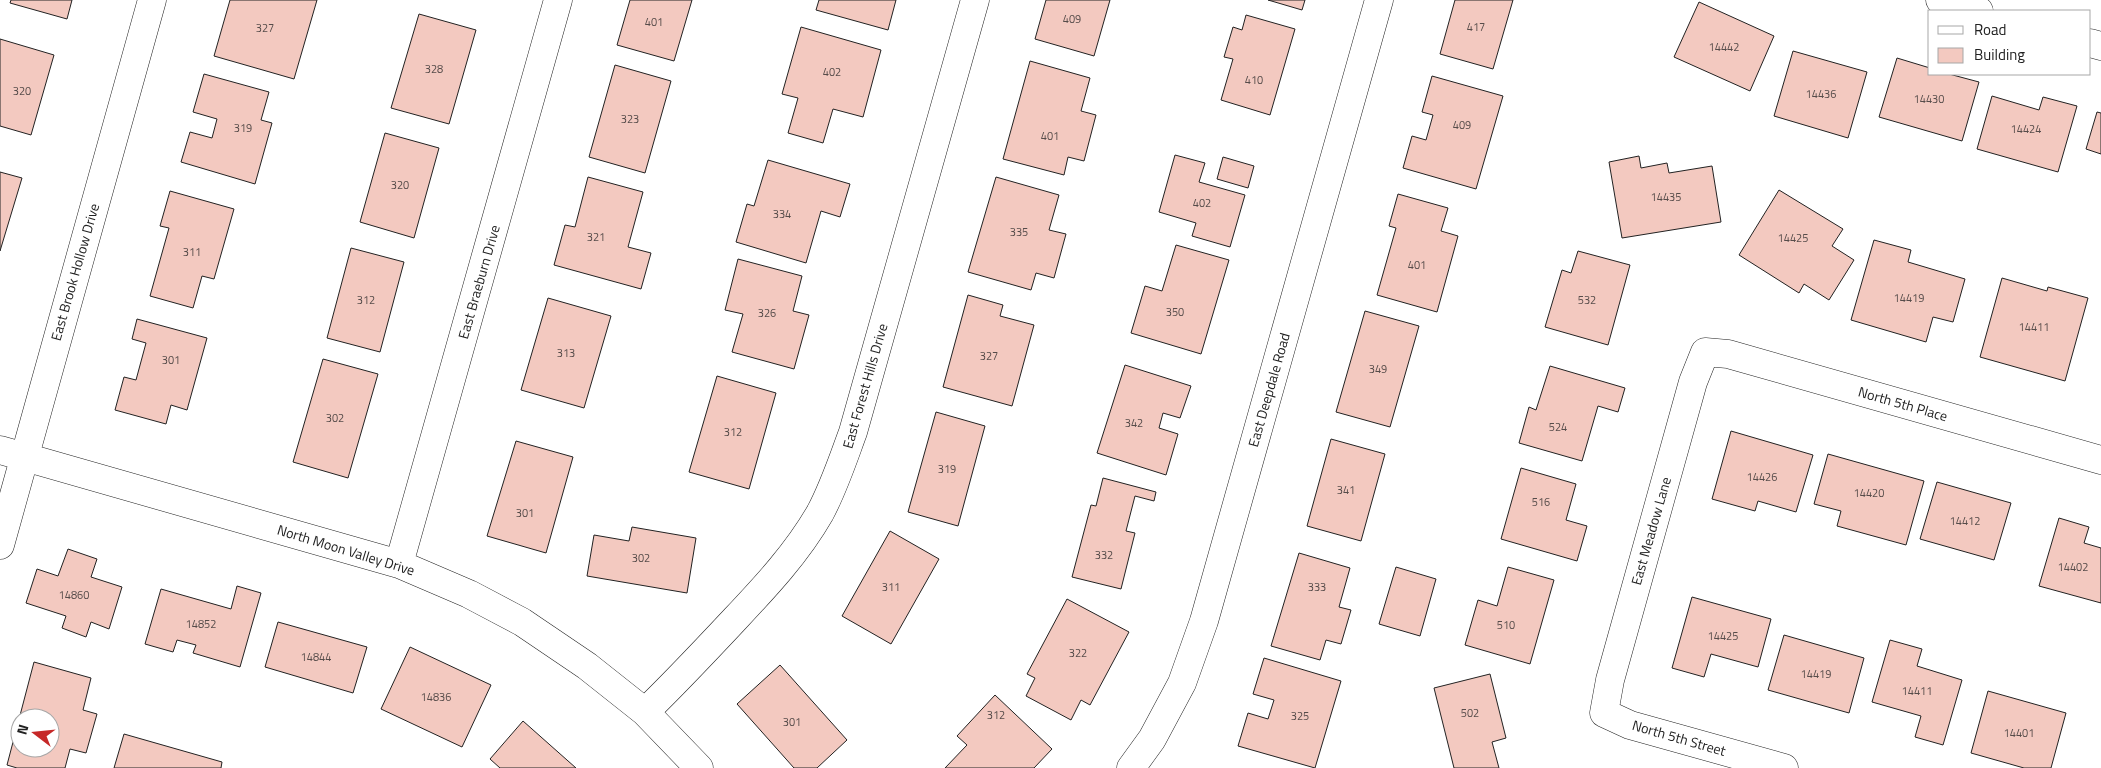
<svg xmlns="http://www.w3.org/2000/svg" width="2101" height="768" font-family="'Titillium Web',sans-serif">
<style>
.building{fill:#f3c9c0;stroke:#222;fill-rule:evenodd}
.lines{fill:none;stroke-linecap:round;stroke-linejoin:round}
.minor-casing{stroke:#222;stroke-width:29}
.minor{stroke:#fff;stroke-width:28}
.labels{text-anchor:middle;stroke-width:4;stroke-linejoin:round;paint-order:stroke}
.number-label{font-size:11px;fill:#564c4a}
.street-label{font-size:14px;fill:#222;stroke:#fff}
</style>
<rect width="100%" height="100%" fill="#fff"/>
<path class="building" d="M11,0H72L67,19L10,3Z
M230,0H317L294,79L214,56Z
M630,0H692L674,61L617,45Z
M819,0H896L888,30L816,10Z
M1046,0H1110L1094,56L1035,39Z
M1268,0H1305L1302,10Z
M1455,0H1513L1493,69L1440,54Z
M1699,2L1774,36L1750,91L1674,57Z
M419,14L476,30L449,124L391,108Z
M1246,15L1295,29L1270,115L1221,100L1233,59L1224,57L1233,27L1242,30Z
M801,27L881,50L863,117L833,109L823,143L788,133L798,98L782,94Z
M0,39L54,55L31,135L0,126Z
M1793,51L1867,72L1848,138L1774,116Z
M1897,58L1930,68V74H1949L1979,82L1962,141L1879,117Z
M1030,61L1090,78L1081,111L1096,115L1084,161L1068,157L1064,175L1003,159Z
M615,65L671,81L645,173L589,157Z
M204,74L269,92L261,120L272,123L255,184L181,162L190,132L212,138L217,119L193,112Z
M1432,76L1503,96L1476,189L1403,168L1412,136L1426,140L1433,115L1422,112Z
M1992,96L2039,110L2043,97L2077,106L2058,172L1977,149Z
M2097,112L2101,113V154L2086,149Z
M385,133L439,148L414,238L360,222Z
M1175,155L1205,163L1199,182L1245,195L1230,247L1192,236L1196,223L1159,212Z
M1639,156L1641,168L1667,163L1669,173L1712,166L1721,222L1622,238L1609,162Z
M1223,157L1254,166L1248,188L1217,179Z
M768,160L850,184L840,217L821,211L806,263L736,242L747,204L754,206Z
M0,172L22,178L0,251Z
M588,177L643,192L628,247L651,253L641,289L554,265L565,225L575,227Z
M996,177L1059,195L1049,230L1066,234L1054,278L1036,273L1031,290L968,272Z
M1779,190L1843,229L1832,246L1854,260L1829,300L1804,284L1799,293L1739,255Z
M170,191L234,209L214,279L202,276L193,308L150,296L169,228L160,226Z
M1398,194L1448,208L1441,231L1458,236L1437,312L1377,295L1396,228L1389,226Z
M1874,240L1911,250L1908,262L1965,279L1953,322L1933,317L1926,342L1851,320Z
M1176,245L1229,260L1201,354L1131,333L1145,286L1162,291Z
M351,248L404,262L380,352L327,338Z
M1578,251L1630,265L1608,345L1545,327L1562,270L1571,273Z
M738,259L802,276L793,311L809,315L794,369L732,352L743,314L725,310Z
M2002,278L2047,291L2048,287L2088,298L2065,381L1980,357Z
M968,295L1003,305L1000,316L1034,325L1012,406L943,387Z
M548,298L611,316L584,408L521,390Z
M1365,311L1419,326L1390,427L1336,412Z
M137,319L207,338L187,410L171,405L166,424L115,410L124,377L136,380L146,343L132,339Z
M323,359L378,374L348,478L293,462Z
M1125,365L1191,386L1180,418L1163,413L1159,428L1178,434L1166,475L1097,453Z
M1550,366L1625,388L1618,412L1598,406L1582,461L1519,443L1529,407L1536,410Z
M717,376L776,393L749,489L689,472Z
M936,412L985,426L958,526L908,512Z
M1731,431L1813,455L1796,512L1758,501L1755,511L1712,499Z
M1331,439L1385,454L1361,541L1307,526Z
M516,441L573,457L546,553L487,536Z
M1828,454L1924,481L1906,545L1837,526L1841,511L1814,504Z
M1521,468L1576,484L1566,520L1587,526L1577,561L1501,539Z
M1103,478L1156,492L1154,501L1135,496L1126,531L1135,533L1121,589L1072,577L1091,505L1096,506Z
M1937,482L2011,503L1994,560L1920,539Z
M2059,518L2089,527L2084,543L2101,548V603L2039,586Z
M632,527L696,538L687,593L587,576L594,535L629,541Z
M890,531L939,559L891,644L842,616Z
M68,549L97,559L91,577L122,587L109,629L91,622L86,637L62,628L66,616L26,603L37,569L58,576Z
M1299,553L1350,568L1339,607L1351,610L1341,644L1326,640L1320,660L1271,646Z
M1396,567L1436,579L1420,636L1379,624Z
M1508,567L1554,580L1530,664L1465,645L1478,600L1497,606Z
M237,586L261,593L240,667L193,653L196,645L177,640L173,652L145,644L161,589L231,609Z
M1692,597L1771,619L1758,667L1711,654L1704,677L1672,668Z
M1067,599L1129,632L1090,705L1081,700L1071,720L1026,696L1035,678L1027,674Z
M278,622L367,647L353,693L265,667Z
M1784,635L1864,658L1849,713L1768,690Z
M1890,640L1922,649L1917,666L1962,680L1943,745L1915,737L1921,716L1872,702Z
M410,647L491,685L462,747L381,709Z
M1264,658L1341,681L1315,768L1238,746L1248,713L1268,719L1274,700L1253,694Z
M34,662L91,678L83,710L97,714L86,753L70,749L65,768H17L7,765ZM20,718H50V748H20Z
M780,665L847,740L817,768H794L737,704Z
M1490,674L1506,738L1492,742L1499,768H1454L1434,688Z
M1988,691L2066,713L2051,768H2024L1971,753Z
M995,695L1052,749L1034,768H945L967,745L957,736Z
M523,721L576,768H500L490,759Z
M124,734L222,762L221,768H114Z"/>
<g class="lines">
<g class="minor-casing">
<path id="minor" d="M1940,0L1979,11
M2090,43L2101,46
M0,450L399,564L469,594L522,622L587,666L645,712L699,768
M0,545L152,0
M399,564L558,0
M645,712C676,682 705,651 735,619C766,586 797,553 820,513C834,487 843,459 853,432L975,0
M1131,768L1152,739L1182,683L1204,621L1379,0
M1784,768L1630,725L1604,713L1610,680L1693,382L1705,352L1728,354L2101,460"/>
</g>
<use href="#minor" class="minor"/>
</g>
<g class="labels">
<g class="number-label">
<text x="1072" y="23">409</text>
<text x="654" y="26">401</text>
<text x="1476" y="31">417</text>
<text x="265" y="32">327</text>
<text x="1724" y="51">14442</text>
<text x="434" y="73">328</text>
<text x="832" y="76">402</text>
<text x="1254" y="84">410</text>
<text x="22" y="95">320</text>
<text x="1821" y="98">14436</text>
<text x="1929" y="103">14430</text>
<text x="630" y="123">323</text>
<text x="1462" y="129">409</text>
<text x="243" y="132">319</text>
<text x="2026" y="133">14424</text>
<text x="1050" y="140">401</text>
<text x="400" y="189">320</text>
<text x="1666" y="201">14435</text>
<text x="1202" y="207">402</text>
<text x="782" y="218">334</text>
<text x="1019" y="236">335</text>
<text x="596" y="241">321</text>
<text x="1793" y="242">14425</text>
<text x="192" y="256">311</text>
<text x="1417" y="269">401</text>
<text x="1909" y="302">14419</text>
<text x="366" y="304">312</text>
<text x="1587" y="304">532</text>
<text x="1175" y="316">350</text>
<text x="767" y="317">326</text>
<text x="2034" y="331">14411</text>
<text x="566" y="357">313</text>
<text x="989" y="360">327</text>
<text x="171" y="364">301</text>
<text x="1378" y="373">349</text>
<text x="335" y="422">302</text>
<text x="1134" y="427">342</text>
<text x="1558" y="431">524</text>
<text x="733" y="436">312</text>
<text x="947" y="473">319</text>
<text x="1762" y="481">14426</text>
<text x="1346" y="494">341</text>
<text x="1869" y="497">14420</text>
<text x="1541" y="506">516</text>
<text x="525" y="517">301</text>
<text x="1965" y="525">14412</text>
<text x="1104" y="559">332</text>
<text x="641" y="562">302</text>
<text x="2073" y="571">14402</text>
<text x="891" y="591">311</text>
<text x="1317" y="591">333</text>
<text x="74" y="599">14860</text>
<text x="201" y="628">14852</text>
<text x="1506" y="629">510</text>
<text x="1723" y="640">14425</text>
<text x="1078" y="657">322</text>
<text x="316" y="661">14844</text>
<text x="1816" y="678">14419</text>
<text x="1917" y="695">14411</text>
<text x="436" y="701">14836</text>
<text x="1470" y="717">502</text>
<text x="996" y="719">312</text>
<text x="1300" y="720">325</text>
<text x="792" y="726">301</text>
<text x="2019" y="737">14401</text>
</g>
<g class="street-label">
<text transform="translate(75 272) rotate(-74)" y="5">East Brook Hollow Drive</text>
<text transform="translate(479 282) rotate(-74)" y="5">East Braeburn Drive</text>
<text transform="translate(865 386) rotate(-74)" y="5">East Forest Hills Drive</text>
<text transform="translate(1269 390) rotate(-74)" y="5">East Deepdale Road</text>
<text transform="translate(1903 404) rotate(16)" y="5">North 5th Place</text>
<text transform="translate(1651 531) rotate(-74)" y="5">East Meadow Lane</text>
<text transform="translate(346 550) rotate(17)" y="5">North Moon Valley Drive</text>
<text transform="translate(1679 738) rotate(16)" y="5">North 5th Street</text>
</g>
</g>
<rect x="1928" y="10" width="162" height="65" fill="#ffffff" stroke="#a7a7a7"/>
<rect x="1938" y="26" width="25" height="8" fill="#ffffff" stroke="#a7a7a7"/>
<text x="1974" y="35" font-size="15" fill="#222222">Road</text>
<rect x="1938" y="48" width="25" height="15" fill="#f3c9c0" stroke="#a7a7a7"/>
<text x="1974" y="60" font-size="15" fill="#222222">Building</text>
<g transform="translate(35 733) rotate(286)"><circle r="24" fill="#ffffff" stroke="#a7a7a7"/>
<path d="M0-4L9 19L0 12L-9 19Z" fill="#c62828"/>
<text y="-8" font-size="14" font-weight="bold" text-anchor="middle" fill="#222222">N</text>
</g>
</svg>
